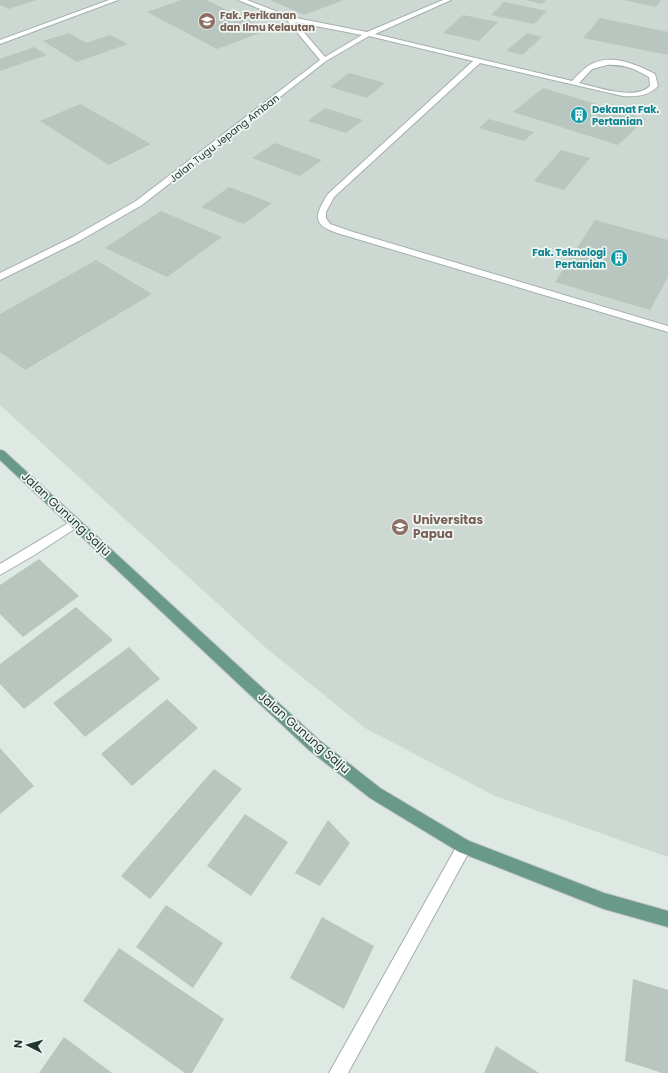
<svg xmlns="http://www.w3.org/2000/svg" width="668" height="1073" font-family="Poppins,sans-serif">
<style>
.built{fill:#ced8d3}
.building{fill:#b8c6bf}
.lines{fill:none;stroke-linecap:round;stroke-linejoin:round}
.minor-casing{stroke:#a3b0aa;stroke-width:2}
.major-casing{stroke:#bdc3c1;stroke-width:2}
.minor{fill:#fff;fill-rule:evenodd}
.major{fill:#699989;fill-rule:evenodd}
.labels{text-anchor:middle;stroke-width:3.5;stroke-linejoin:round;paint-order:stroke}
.far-education-label{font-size:10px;font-weight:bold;fill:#785e54;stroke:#eff6f2;text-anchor:start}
.far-culture-label{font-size:10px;font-weight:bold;fill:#0d838f;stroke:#eff6f2;text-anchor:start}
.far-street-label{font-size:10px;fill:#223730;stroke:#eff6f2}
.street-label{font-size:12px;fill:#223730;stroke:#eff6f2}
.education-label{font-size:12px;font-weight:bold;fill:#785e54;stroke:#eff6f2;text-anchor:start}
</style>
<rect width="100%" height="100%" fill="#dfe9e4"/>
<path class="built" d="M0,0H668V857L495,796L365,728L266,648L0,405Z"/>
<path class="building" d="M0,0H36L9,9L0,5Z
M181,0H207L268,30L217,49L147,12Z
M270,0H344L304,15Z
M526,0H546L542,4Z
M623,0H661L656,7Z
M504,2L547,11L534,24L491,15Z
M463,15L498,22L479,41L443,33Z
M600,18L668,32V55L583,38Z
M69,33L86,43L110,35L128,44L77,62L43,41Z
M527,33L542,37L522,55L506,51Z
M34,47L47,55L0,71V59Z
M349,73L385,83L367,98L330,87Z
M543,88L646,119L618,145L513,112Z
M80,104L151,144L109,165L40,121Z
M325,108L363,120L346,133L308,121Z
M489,119L534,132L524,141L479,128Z
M275,143L322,160L300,176L252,158Z
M561,150L590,158L564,190L534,181Z
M229,187L272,203L244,224L201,207Z
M161,211L222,237L167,277L105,248Z
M595,220L668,240V277L650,310L555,282Z
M96,260L152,294L25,370L0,352V314Z
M39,559L79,596L23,637L0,614V585Z
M76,607L113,640L24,709L0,684V664Z
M129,647L160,679L85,737L53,703Z
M167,699L198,728L132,786L101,754Z
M0,748L34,786L0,814Z
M214,769L242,789L150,899L121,876Z
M245,814L288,842L251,896L207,866Z
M328,820L350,843L320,886L295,873Z
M166,905L223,943L193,988L136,947Z
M322,917L374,946L344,1009L290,978Z
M119,948L224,1019L192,1073H185L83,1001Z
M633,979L668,990V1073H662L625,1061Z
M64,1037L112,1073H39Z
M496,1046L539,1073H484Z"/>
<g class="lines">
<g class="minor-casing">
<path id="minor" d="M109,0H118L0,44V40Z
M238,0H247L291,17L367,32L443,0H451L375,34L572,81C577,76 582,70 588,66C609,52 636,64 655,74L658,86C649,96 636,97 623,96L480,63L334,197L326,212V218L330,224L353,232L668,326V332L347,236C318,227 309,223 328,194L473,61L369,36L326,61L142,205L79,241L0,280V273L73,237L136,201L320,60L287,20ZM295,22L362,35L325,57ZM607,65C624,64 635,69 649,77L650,86C635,101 597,87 579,83L592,69Z
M75,519L79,520L81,523L79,526L36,554L0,575V564Z
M464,840L469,842L472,847L469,852L348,1073H329L459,842Z"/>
</g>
<g class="major-casing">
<path id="major" d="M0,450L4,451L319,740L380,788L469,841L604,893L668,911V927L604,909L459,852L370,798L309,750L0,460Z"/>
</g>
<use href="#minor" class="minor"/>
<use href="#major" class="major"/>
</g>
<defs>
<g id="university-disc" transform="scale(0.9)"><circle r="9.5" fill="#8d6e63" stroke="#eff6f2"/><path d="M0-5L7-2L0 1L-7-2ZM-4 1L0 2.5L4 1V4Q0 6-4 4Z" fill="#fff"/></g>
<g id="building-disc" transform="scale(0.9)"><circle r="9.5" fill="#0f9aa8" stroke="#eff6f2"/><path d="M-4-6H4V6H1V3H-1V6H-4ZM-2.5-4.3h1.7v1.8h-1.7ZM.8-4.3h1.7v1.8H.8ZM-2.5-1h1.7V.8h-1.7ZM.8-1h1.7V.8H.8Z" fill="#fff"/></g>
</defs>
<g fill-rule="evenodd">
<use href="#university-disc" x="207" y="21"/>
<use href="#building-disc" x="579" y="115"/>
<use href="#building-disc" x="619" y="258"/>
<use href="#university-disc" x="400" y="527"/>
</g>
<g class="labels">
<g class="far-education-label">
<text x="220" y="19">Fak. Perikanan<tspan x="220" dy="12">dan Ilmu Kelautan</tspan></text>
</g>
<g class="far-culture-label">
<text x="592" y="113">Dekanat Fak.<tspan x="592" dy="12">Pertanian</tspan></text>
<text x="606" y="256" text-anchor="end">Fak. Teknologi<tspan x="606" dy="12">Pertanian</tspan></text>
</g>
<g class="far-street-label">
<text transform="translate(224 138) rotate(-38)" y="4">Jalan Tugu Jepang Amban</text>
</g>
<g class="street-label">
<text transform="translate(66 514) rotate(43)" y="4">Jalan Gunung Salju</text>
<text transform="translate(304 733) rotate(41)" y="4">Jalan Gunung Salju</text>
</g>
<g class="education-label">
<text x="413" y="524">Universitas<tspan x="413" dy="14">Papua</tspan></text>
</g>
</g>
<g transform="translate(28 1045) rotate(276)" stroke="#eff6f2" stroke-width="3" paint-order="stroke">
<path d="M0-3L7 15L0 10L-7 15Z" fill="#223730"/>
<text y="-6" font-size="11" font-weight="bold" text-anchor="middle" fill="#223730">N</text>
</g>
</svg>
